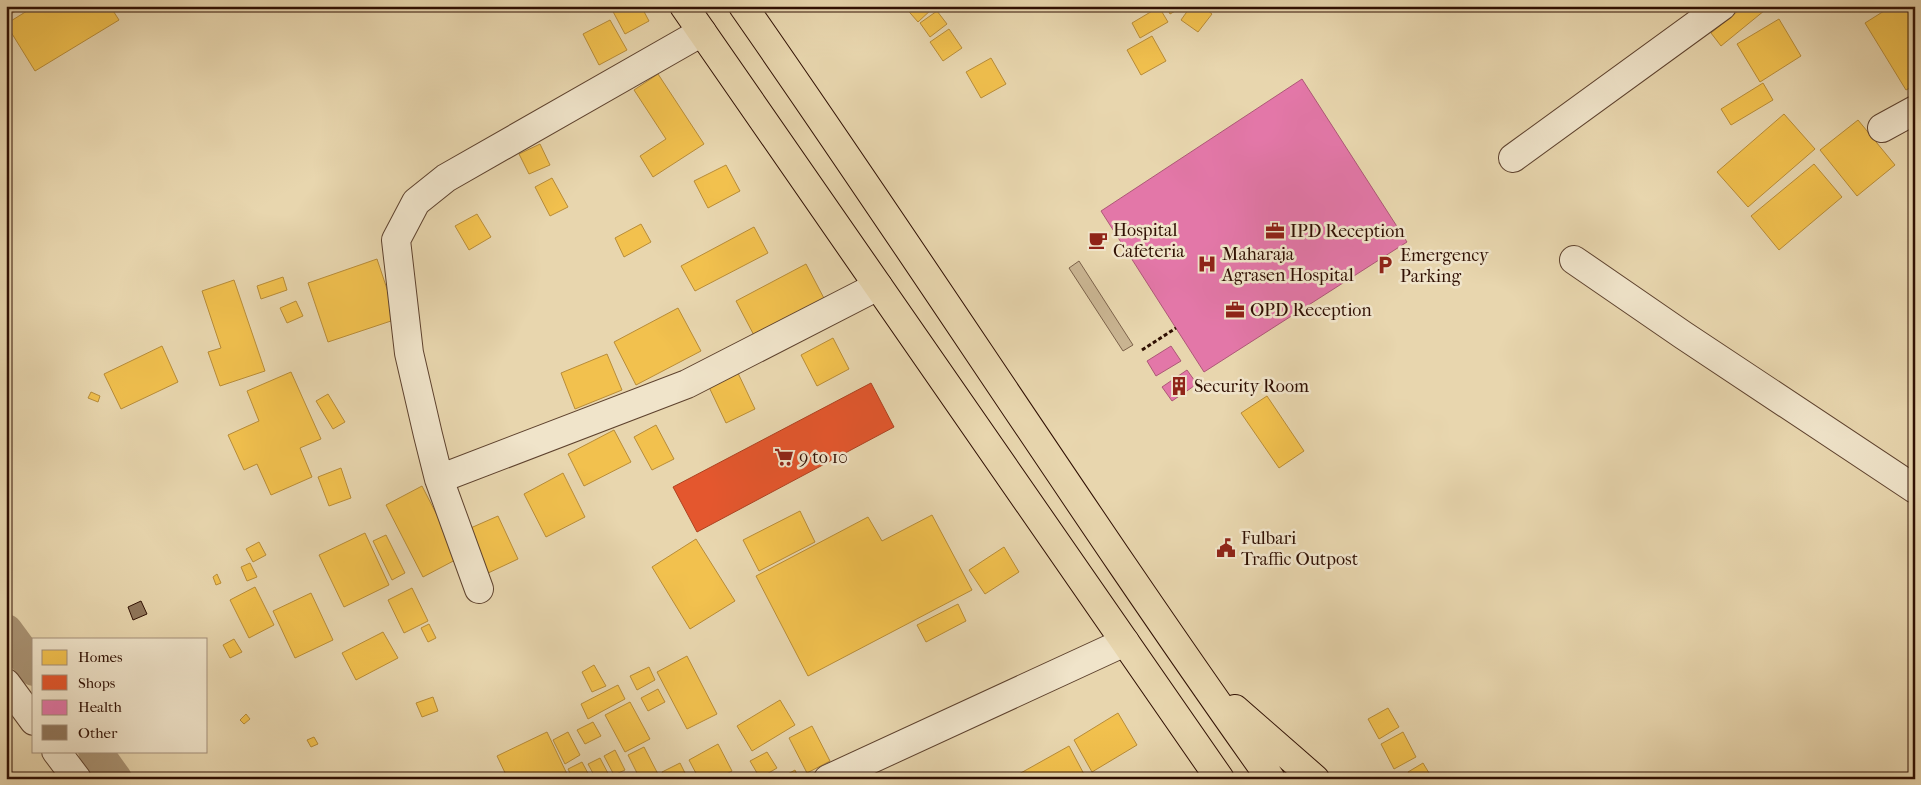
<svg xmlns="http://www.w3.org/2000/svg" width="1921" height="785" font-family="'IM FELL French Canon',serif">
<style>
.green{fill:#c9b491;stroke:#7c624a}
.homes{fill:#f2c14e;stroke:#b88c38}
.shops{fill:#e4572e;stroke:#ae4221}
.health{fill:#e377a8;stroke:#ad5876}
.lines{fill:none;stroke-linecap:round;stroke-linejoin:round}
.canal{stroke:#a99374;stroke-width:34}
.building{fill:#90775c;stroke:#301003}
.street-casing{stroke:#5e422e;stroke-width:30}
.highway-casing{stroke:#301003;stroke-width:30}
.path{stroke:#301003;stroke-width:3;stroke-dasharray:4 2.5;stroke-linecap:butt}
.street{stroke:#f0e4ca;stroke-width:28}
.highway{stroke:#e8d6ae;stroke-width:28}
.labels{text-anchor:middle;stroke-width:5;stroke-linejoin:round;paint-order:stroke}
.poi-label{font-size:18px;fill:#301003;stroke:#f0e4ca;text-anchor:start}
</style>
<rect width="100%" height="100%" fill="#e8d6ae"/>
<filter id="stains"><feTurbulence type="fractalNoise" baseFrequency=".004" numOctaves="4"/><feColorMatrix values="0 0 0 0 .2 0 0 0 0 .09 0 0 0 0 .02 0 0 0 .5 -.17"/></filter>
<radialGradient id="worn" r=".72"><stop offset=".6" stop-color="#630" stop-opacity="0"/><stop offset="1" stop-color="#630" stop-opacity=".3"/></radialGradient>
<path class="green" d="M1079,261L1133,345L1123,351L1069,268Z"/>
<path class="homes" d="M6,6H24L6,17Z
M35,6H110L119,20L35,71L6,24Z
M610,6H641L649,21L625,34Z
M904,6H932L933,8L918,22Z
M1166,6H1184L1170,14Z
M1191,6H1202L1212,14L1198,32L1181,20Z
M1744,6H1770L1721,46L1711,33Z
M1892,6H1915V85L1906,90L1865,23Z
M1159,7L1168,22L1140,38L1132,23Z
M937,11L947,24L930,37L920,23Z
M1779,19L1801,56L1760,82L1737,44Z
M610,20L627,50L599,65L583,34Z
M949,29L962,48L943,61L930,42Z
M1152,36L1166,61L1141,75L1127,50Z
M991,58L1006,84L981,98L966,72Z
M658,74L704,144L653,177L640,156L666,139L634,90Z
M1763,83L1773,100L1731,125L1721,109Z
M1784,114L1815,149L1748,207L1717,172Z
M1858,120L1895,165L1857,196L1820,150Z
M540,144L550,165L529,174L519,154Z
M1814,164L1842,197L1779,250L1751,216Z
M726,165L740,191L708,208L694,181Z
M552,178L568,207L550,216L535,187Z
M477,214L491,237L469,250L455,226Z
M641,224L651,242L624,257L615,238Z
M754,227L768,253L695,291L681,266Z
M377,259L397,319L328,342L308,283Z
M806,264L827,304L757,341L736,301Z
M283,277L287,290L261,299L257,286Z
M234,280L265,371L220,386L208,352L221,348L202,291Z
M296,301L303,316L287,323L280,308Z
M678,308L701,351L636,385L614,342Z
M833,338L849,369L817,386L801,355Z
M162,346L178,382L121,409L104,374Z
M607,354L622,390L575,409L561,373Z
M737,371L755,409L726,423L708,385Z
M291,372L321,439L300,448L312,477L271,495L257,464L244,470L228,435L259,421L247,391Z
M91,392L100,396L98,402L88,398Z
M328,394L345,422L333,429L316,401Z
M1267,396L1304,451L1279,468L1241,413Z
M656,425L674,459L652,470L634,437Z
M614,430L631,462L584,486L568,454Z
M341,468L351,498L329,506L318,477Z
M563,473L585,517L546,537L524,494Z
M422,486L459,558L423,577L386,505Z
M800,511L815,542L759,571L743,540Z
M932,515L972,590L808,676L756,576L868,517L882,541Z
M498,516L518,559L486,574L466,530Z
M365,533L389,585L344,607L319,555Z
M386,535L405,573L392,580L373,541Z
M696,539L735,601L690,629L652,567Z
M259,542L266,555L253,562L246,549Z
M1004,547L1019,572L985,594L969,570Z
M250,563L257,577L247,581L241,567Z
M217,574L221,583L216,585L213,577Z
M255,587L274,625L249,638L230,600Z
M412,588L428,621L404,633L388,600Z
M311,593L333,640L295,658L273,611Z
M958,604L966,621L926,642L917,625Z
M429,624L436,638L428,642L421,628Z
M383,632L398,658L356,680L342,653Z
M234,639L242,652L230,658L223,645Z
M687,656L717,714L687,729L657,672Z
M594,665L606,686L592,692L582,672Z
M649,667L655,680L637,690L630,676Z
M618,685L625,699L588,719L581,704Z
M658,689L665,702L648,711L641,698Z
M433,697L438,711L422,717L416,703Z
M780,700L795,725L752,751L737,726Z
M630,702L650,739L625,752L605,715Z
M1388,708L1399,727L1379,739L1368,719Z
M1118,713L1137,745L1092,772L1074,740Z
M246,714L250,719L244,724L240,720Z
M593,722L601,736L585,744L577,730Z
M812,726L830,761L807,773L789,738Z
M547,732L567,774L558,779H508L497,756Z
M568,732L580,755L565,764L553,740Z
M1403,732L1416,757L1394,769L1381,744Z
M314,737L318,744L311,747L307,740Z
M718,744L732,771L717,779H699L689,760Z
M1069,746L1085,776L1080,779H1010Z
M644,747L659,776L653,779H640L628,755Z
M615,750L625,770L614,775L604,756Z
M767,752L777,768L760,778L750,761Z
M600,758L611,779H596L588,764Z
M582,762L591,779H573L568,769Z
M680,763L688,779H665L662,772Z
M1423,763L1432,778L1412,779L1408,772Z
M795,770L799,779H779Z"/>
<path class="shops" d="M871,383L894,427L697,532L673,487Z"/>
<path class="health" d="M1302,79L1407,242L1204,372L1101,211Z
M1171,346L1181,361L1156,376L1147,361Z
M1187,370L1197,384L1172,401L1162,387Z"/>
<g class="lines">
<path class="canal" d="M6,631L34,669
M95,751L115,779"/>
</g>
<path class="building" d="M141,601L147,614L133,620L128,607Z"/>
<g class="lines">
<g class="street-casing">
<path id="street" d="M1882,128L1915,110
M1513,158L1722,6
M1574,260L1683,335L1915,489
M439,479L687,384L878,286
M479,589L439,479L428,435L409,353L396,240L416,202L446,178L702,32
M6,683L34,721
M56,751L77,779
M828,779L1125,642"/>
</g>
<g class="highway-casing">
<path id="highway" d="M684,6L1220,779
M743,6C922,262 1090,525 1271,779
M1235,709L1315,779"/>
</g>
<path class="path" d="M1142,350L1176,328"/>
<use href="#street" class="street"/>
<use href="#highway" class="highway"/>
</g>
<defs>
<g id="office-bare" transform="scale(1.5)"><path d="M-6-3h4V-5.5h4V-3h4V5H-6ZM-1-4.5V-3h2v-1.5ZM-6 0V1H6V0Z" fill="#8f2418" stroke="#f0e4ca" stroke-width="2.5" paint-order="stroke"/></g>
<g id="cafe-bare" transform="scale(1.5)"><path d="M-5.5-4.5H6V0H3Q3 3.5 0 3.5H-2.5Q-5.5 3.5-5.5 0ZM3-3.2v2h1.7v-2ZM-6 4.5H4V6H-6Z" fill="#8f2418" stroke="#f0e4ca" stroke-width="2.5" paint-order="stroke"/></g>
<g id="hospital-bare" transform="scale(1.5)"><path d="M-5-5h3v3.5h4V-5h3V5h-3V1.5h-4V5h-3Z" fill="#8f2418" stroke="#f0e4ca" stroke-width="2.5" paint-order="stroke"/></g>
<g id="parking-bare" transform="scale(1.5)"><path d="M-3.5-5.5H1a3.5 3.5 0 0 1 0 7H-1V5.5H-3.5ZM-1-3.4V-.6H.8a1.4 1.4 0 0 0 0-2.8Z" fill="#8f2418" stroke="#f0e4ca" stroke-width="2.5" paint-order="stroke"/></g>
<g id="building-bare" transform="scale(1.5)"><path d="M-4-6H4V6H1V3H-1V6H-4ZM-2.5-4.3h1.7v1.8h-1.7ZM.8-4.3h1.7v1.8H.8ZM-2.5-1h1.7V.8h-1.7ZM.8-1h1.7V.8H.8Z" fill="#8f2418" stroke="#f0e4ca" stroke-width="2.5" paint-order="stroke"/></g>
<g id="supermarket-bare" transform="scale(1.5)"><path d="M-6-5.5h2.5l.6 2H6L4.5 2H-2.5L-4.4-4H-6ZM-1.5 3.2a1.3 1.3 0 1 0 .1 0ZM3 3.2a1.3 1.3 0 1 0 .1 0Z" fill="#8f2418" stroke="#f0e4ca" stroke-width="2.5" paint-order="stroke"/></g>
<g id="civic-bare" transform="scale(1.5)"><path d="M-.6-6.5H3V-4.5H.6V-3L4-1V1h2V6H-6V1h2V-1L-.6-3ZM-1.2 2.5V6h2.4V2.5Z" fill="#8f2418" stroke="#f0e4ca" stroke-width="2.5" paint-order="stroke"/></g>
</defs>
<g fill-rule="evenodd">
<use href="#office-bare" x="1275" y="231"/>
<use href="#cafe-bare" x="1098" y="240"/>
<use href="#hospital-bare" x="1207" y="264"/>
<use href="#parking-bare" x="1385" y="265"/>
<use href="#office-bare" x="1235" y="310"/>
<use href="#building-bare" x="1179" y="386"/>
<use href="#supermarket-bare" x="784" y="457"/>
<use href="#civic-bare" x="1226" y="548"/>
</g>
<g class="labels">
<g class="poi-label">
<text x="1113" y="236">Hospital<tspan x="1113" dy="21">Cafeteria</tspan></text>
<text x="1290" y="237">IPD Reception</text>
<text x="1222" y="260">Maharaja<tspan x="1222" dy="21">Agrasen Hospital</tspan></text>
<text x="1400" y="261">Emergency<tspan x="1400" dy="21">Parking</tspan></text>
<text x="1250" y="316">OPD Reception</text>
<text x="1194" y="392">Security Room</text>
<text x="799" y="463">9 to 10</text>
<text x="1241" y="544">Fulbari<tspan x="1241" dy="21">Traffic Outpost</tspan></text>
</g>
</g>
<rect width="1921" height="785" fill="none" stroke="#e8d6ae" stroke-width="25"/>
<rect x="8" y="8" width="1906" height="770" fill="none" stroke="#301003" stroke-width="2.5"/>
<rect x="12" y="12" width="1896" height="760" fill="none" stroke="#301003"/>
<rect x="32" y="638" width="175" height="115" fill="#f0e4ca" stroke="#a38f7a"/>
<rect x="42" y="650" width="25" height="15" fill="#f2c14e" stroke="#a38f7a"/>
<text x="78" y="662" font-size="15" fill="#301003">Homes</text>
<rect x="42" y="675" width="25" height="15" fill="#e4572e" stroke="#a38f7a"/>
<text x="78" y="688" font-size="15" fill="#301003">Shops</text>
<rect x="42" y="700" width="25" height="15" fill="#e377a8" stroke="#a38f7a"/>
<text x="78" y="712" font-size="15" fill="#301003">Health</text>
<rect x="42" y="725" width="25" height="15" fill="#90775c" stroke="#a38f7a"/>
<text x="78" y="738" font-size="15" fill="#301003">Other</text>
<rect width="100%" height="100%" filter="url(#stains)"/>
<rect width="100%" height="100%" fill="url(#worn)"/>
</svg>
